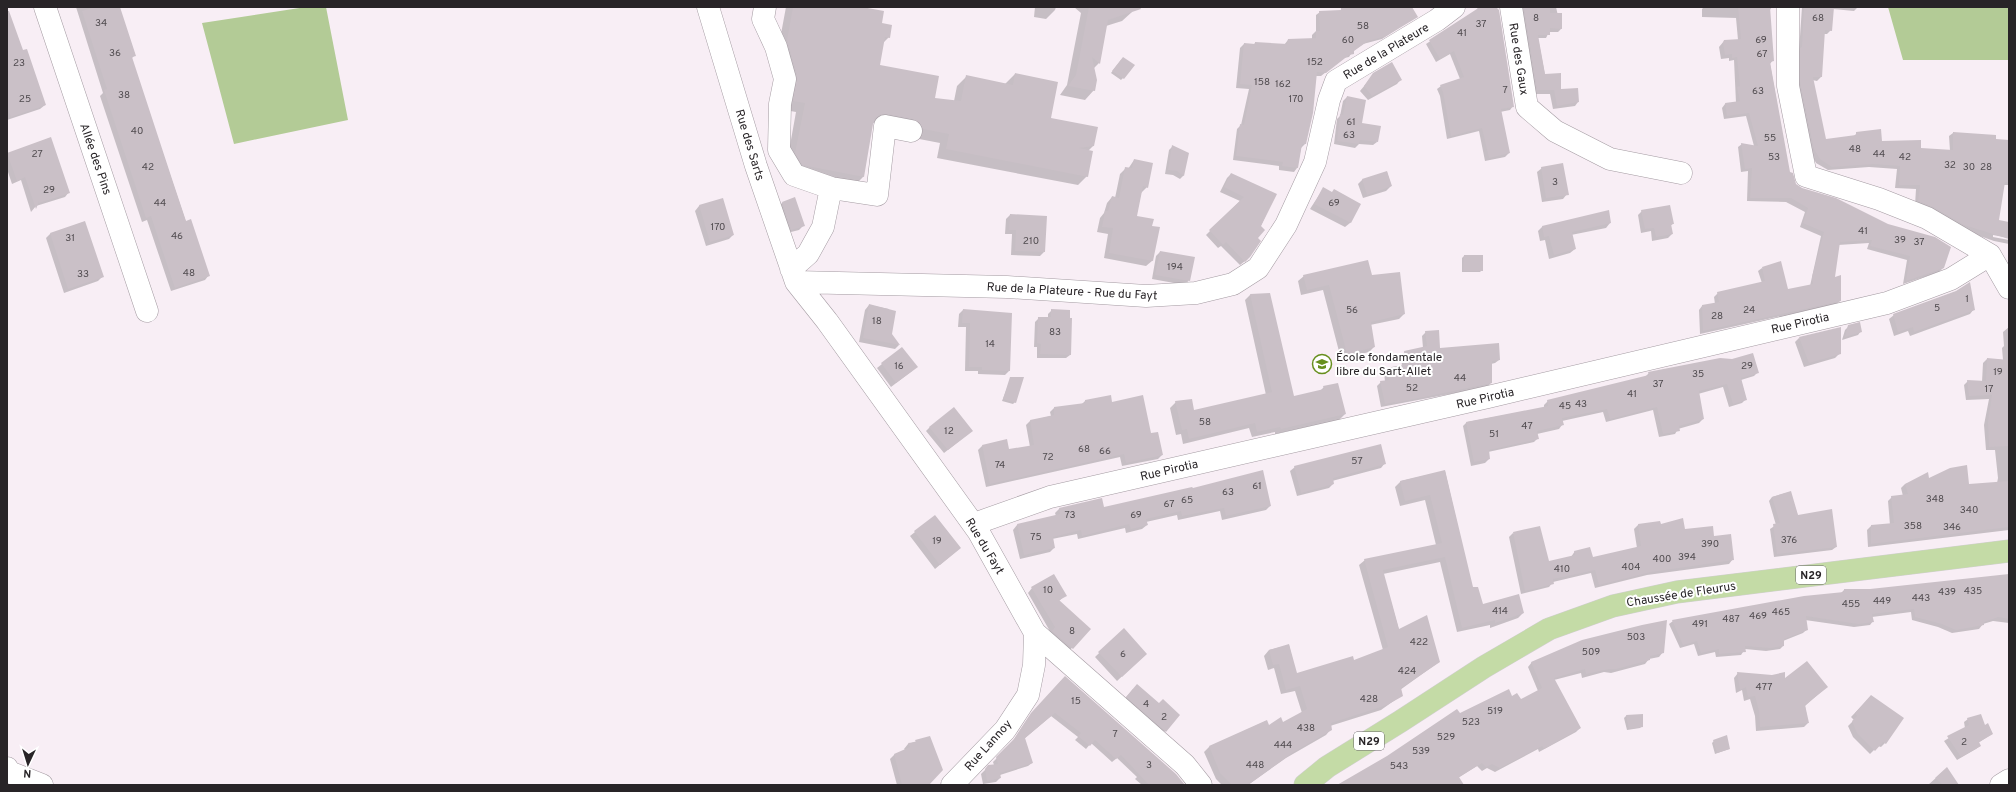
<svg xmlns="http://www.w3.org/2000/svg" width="2016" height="792" font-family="Overpass,sans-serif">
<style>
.green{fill:#b3cb96}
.shadow{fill:#0003}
.building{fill:#cac0c7}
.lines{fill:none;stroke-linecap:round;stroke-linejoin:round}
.minor-casing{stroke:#a49ba2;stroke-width:23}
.major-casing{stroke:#d0cfcf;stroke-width:23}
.minor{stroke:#fff;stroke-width:22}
.major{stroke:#c4dba6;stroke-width:22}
.labels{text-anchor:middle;stroke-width:4;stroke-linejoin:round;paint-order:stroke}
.number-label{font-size:10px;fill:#504b4f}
.shield{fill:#fff;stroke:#686668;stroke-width:1}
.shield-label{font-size:11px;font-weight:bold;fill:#282427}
.street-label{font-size:12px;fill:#282427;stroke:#fff}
.poi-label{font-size:12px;fill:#282427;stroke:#fff;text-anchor:start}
</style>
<rect width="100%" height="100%" fill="#f8eef5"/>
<path class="green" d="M306,7H326L348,120L234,144L202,23Z
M1888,7H2009V60H1903Z"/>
<path class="shadow" d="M76,7H119L135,55L131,59L186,222L209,275L205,280L171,291L147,220L142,222L100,96L103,93Z
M786,7H856L881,24L889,37L883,43L879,66L934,99L954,101L957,86L966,77L1005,84L1015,74L1050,118L1093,146L1088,151L1087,176L1078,185L937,158L940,143L914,138L904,127L872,123L863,177L854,186L787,162L796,112L785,110L778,50Z
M1035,7H1056L1055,10L1046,19L1034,17Z
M1074,7H1133L1132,12L1122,21L1106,26L1099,63L1093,69L1094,90L1085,100L1060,95L1067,85L1081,13Z
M1364,7H1408L1416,17L1382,39L1363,44L1353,51L1349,57L1344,58L1321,76H1316L1305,144L1301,148L1297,168L1294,172L1279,170V166L1233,160L1237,129L1241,125L1249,89L1236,88L1240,48L1244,44L1253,45L1255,43L1284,45L1288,40H1312V35L1316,31V15L1320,12L1351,11Z
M1478,7H1495L1513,106L1510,110L1500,112L1509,153L1505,157L1485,161L1479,131L1447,139L1440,96L1437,89L1441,86L1460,79L1450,54L1436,62L1426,44L1477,10Z
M1519,7H1556L1561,29L1558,32H1549L1546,38H1538L1545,75L1560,90L1578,102L1575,106L1553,109L1550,94H1533Z
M1704,7H1772L1769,11L1773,60L1770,64L1789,172L1796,185L1943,268L1939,272L1903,284L1907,260L1867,249L1869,243L1838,245L1834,278L1840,301L1836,304L1700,334L1699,310L1702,306L1715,304L1714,297L1718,293L1762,283L1758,271L1762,268L1788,291L1810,286L1821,236L1800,227L1805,212L1786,202L1747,201L1748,171L1741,172L1738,147L1742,144L1754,146L1746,116L1724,119L1722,108L1725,104L1736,103L1734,60L1729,61V58L1721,59L1719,47L1724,41L1738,40L1736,18L1702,17V9Z
M1802,7H1858L1854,11L1833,9L1831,30L1827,34H1824L1821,77L1817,81L1812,80L1825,140L1853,137L1857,133L1881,142L1920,149L1950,151L1949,136L1953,133L1995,140L2009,148V185H2003L1998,221L2009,223V238L1993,235V237L2009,240V244L1994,241L1960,229L1915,205L1916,189L1895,188L1897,169L1869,167L1828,170L1816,163L1811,153L1797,87V53L1799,51Z
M7,8L22,52L45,105L40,109L7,120Z
M1121,60L1123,78L1121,80L1111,73Z
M1374,74L1401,79L1397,84L1368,100L1360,91Z
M1347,97L1361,124L1377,142L1373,145L1359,144L1355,148L1334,144L1337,119L1340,116L1343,101Z
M50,138L69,192L65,197L36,206L31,212L21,180L12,184L7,169V154Z
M1173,146L1184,175L1180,179L1173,175L1165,174L1169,150Z
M1134,160L1147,187L1141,193L1136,217L1151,227L1152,261L1146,266L1104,258L1108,234L1097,232L1100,218L1104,213L1107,203L1112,197L1115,198L1120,174L1125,169H1128Z
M1542,168L1567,194L1563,199L1542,202L1537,172Z
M1387,172L1391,186L1386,191L1363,198L1358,184L1362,180Z
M1231,174L1275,195L1245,261L1240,265L1221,246L1218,248L1206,235L1240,201L1220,192L1227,178Z
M1323,189L1360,204L1350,223L1345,227L1310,209Z
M794,198L803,226L799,230L787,233L778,207L782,203Z
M722,200L733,235L729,239L706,246L695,211L699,206Z
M1642,211L1673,224L1670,226L1672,234L1668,238L1652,241L1651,231L1641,233L1638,215Z
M1608,212L1610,223L1606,228L1571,235L1575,249L1570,253L1549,259L1545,240L1540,241L1538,231L1542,227Z
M1010,215L1044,252L1040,256L1011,255L1012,234H1005L1006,219Z
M84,222L102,277L98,281L64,293L46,238L50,234Z
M1160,252L1189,280L1185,285L1152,279L1156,256Z
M1464,256L1482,270L1480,272H1462V258Z
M1304,276H1371L1404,314L1399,319L1370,325L1374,347L1369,352L1341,359L1323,290L1301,295L1298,281Z
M1269,294L1293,397L1320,391L1324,387L1345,414L1339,420L1275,434V432L1252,437L1249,428L1183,444L1181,434L1176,435L1170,408L1176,402L1193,411L1266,395L1245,300L1250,295Z
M869,305L889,309L891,334L899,345L895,349L859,342L865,310Z
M1974,309L1970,314L1910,336L1908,331L1894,336L1889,319L1894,315Z
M963,310L1009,371L1005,375L978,374V371H965L966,327H958L959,314Z
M1052,310L1070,355L1066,358H1037V347H1034L1035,322L1039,318H1048V314Z
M1849,326L1861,331L1858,335L1842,340L1845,330Z
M2009,327V530L1868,547L1867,530L1871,526L1890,525L1888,501L1892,497L1903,496L1901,488L1905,484L1928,479L1968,485L1997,483L1998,478L1995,450H1986L1984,425L1989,399L1966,400L1964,385L1968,381L1982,382L1983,363L1987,359L2003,360L2002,348L2004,346L2003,332Z
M1426,332L1439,349L1499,360L1495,363L1491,364V383L1487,387L1381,407L1377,386L1381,382L1385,381L1384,373L1387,369L1402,366L1401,356L1405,352L1423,348L1422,336Z
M1799,338L1840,353L1835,358L1804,367L1795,342Z
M902,348L912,371L891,387L877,368Z
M1758,372L1754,376L1741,380L1746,399L1742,403L1729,407L1723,387L1698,394L1703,419L1699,423L1678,429L1675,434L1659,437L1653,410L1606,422L1603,412L1562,421V425L1559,429L1537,434L1538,438L1534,442L1488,452L1489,459L1485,463L1471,466L1463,426L1467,422L1544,408V405L1548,401L1645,377L1649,373Z
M1011,378L1015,402L1013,404L1002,401Z
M1085,401L1112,404L1151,434L1162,455L1158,459L1122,466L1120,457L986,487L978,450L982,446L1008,450L1030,447L1026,425L1030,421L1051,416L1050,412L1054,408L1081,405Z
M930,427L968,434L944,453L926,431Z
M1385,463L1381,468L1332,481L1333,484L1329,488L1297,496L1290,471L1295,467Z
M1445,471L1472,588L1482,605L1523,613L1518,618L1490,628V625L1457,632L1440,562L1383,574L1399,630L1439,662L1400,690L1402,695L1381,710L1330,726L1331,729L1326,735L1286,758L1248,785H1222L1216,779L1204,752L1209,747L1266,721L1268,726L1283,723L1302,713L1295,691L1281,694L1274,668L1268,670L1264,656L1269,650L1289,645L1296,674L1354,662L1383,650L1359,565L1365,560L1436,545L1425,500L1400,506L1395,487L1401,481Z
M1790,492L1798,516L1836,547L1832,550L1774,557L1770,529L1776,525L1769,501L1772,497Z
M1270,506L1266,510L1222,520L1220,511L1178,520L1177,515L1146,522L1147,525L1142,529L1126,533L1125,528L1078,539L1077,534L1052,539L1054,548L1050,552L1020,559L1013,530L1017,525L1056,516L1055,513L1059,509Z
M935,516L960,548L935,569L910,536Z
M1659,522L1660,525L1713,537L1733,559L1729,564L1647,575L1595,588L1591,573L1553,582L1549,587L1521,594L1509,537L1513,533L1548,562L1571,557L1575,551L1592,558L1637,548L1634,529L1638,525Z
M2009,575V623L1993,621L1983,624L1979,629L1952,633L1938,627L1912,620L1911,612L1872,617L1873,621L1870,625L1854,627L1805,620L1807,629L1803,633L1783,641V646L1780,649L1766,651L1745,649L1741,655L1716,657L1715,652L1698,656L1694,644L1680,648L1669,624L1673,621L1841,593L1844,590H1870Z
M1032,588L1065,596L1059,601L1090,629L1067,653L1049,636L1051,633L1028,593Z
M1123,630L1146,654L1117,681L1095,657Z
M1663,652L1659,657L1649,659L1645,664L1611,673L1604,672L1582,678L1581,673L1554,680L1580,728L1576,732L1539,752L1538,749L1495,772L1487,768L1482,771L1477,766L1458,778L1463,785H1340L1459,714L1512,697L1520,701L1538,691L1528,667L1532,662Z
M1738,673L1784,680L1822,691L1805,706L1808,723L1804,727L1756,731L1755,716L1750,699L1744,701L1742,690L1736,693L1734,678Z
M1061,681L1184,785H1142L1135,779L1137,777L1117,758L1112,762L1091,743L1086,749L1075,740L1078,737L1051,716L1024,739L1032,763L1028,766L1000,775V778L996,782L983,784L981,774L989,766L994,765L993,762L1011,744L1028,718Z
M1133,689L1159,704L1165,731L1161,735L1123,701Z
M1871,696L1885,743L1881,747L1878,746L1870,754L1853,737L1848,726L1854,720L1851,717Z
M1642,715V726L1640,728L1627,730L1624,718L1626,716Z
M1968,719L1985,726L1992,734L1978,743L1980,746L1976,749L1957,760L1944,741L1965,728L1964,722Z
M929,737L928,785H897L890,759L894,755L905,750L904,749L908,744Z
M1714,741L1729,749L1715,754L1712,743Z
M1947,768L1955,785H1928Z"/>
<path class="building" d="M95,7H120L136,56L132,57L172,179L186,221L191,219L210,276L175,288L151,216L146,218L104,90L107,89L82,11Z
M793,7H862L884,11L882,23L892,25L890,38L885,37L880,65L939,76L935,98L961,101L966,75L1013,85L1015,73L1058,82L1051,118L1098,127L1094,146L1079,148L1093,151L1088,177L946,149L949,134L923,129L919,122L913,119L887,114H881L875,118L873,124L864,177L802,165L795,153L805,103L793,101L797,76L787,40Z
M1089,7H1140L1141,9L1108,20L1100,64L1092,57L1097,80L1095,91L1068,86L1076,75Z
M1341,7H1412L1418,17L1386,36L1368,41L1354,51V54L1349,55L1326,73L1317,72L1313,113L1306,144H1302L1298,168L1282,166L1283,162L1236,156L1240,124L1244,125L1252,85L1240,84L1244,43L1255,44V42L1287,44L1288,39L1316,38V31H1320L1319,11L1341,10Z
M1480,7H1496L1499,10L1514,107L1501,109L1510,153L1489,158L1482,128L1451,136L1443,92L1440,85L1464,77L1454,51L1440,59L1429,40Z
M1550,7V13H1562V29L1550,28V35H1538L1545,74L1561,73V89L1578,88L1579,102L1557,106L1554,90H1537L1524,8Z
M1738,7H1770L1774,61L1770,62L1790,172L1793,173L1796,184L1802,188L1836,198L1888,224L1935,237L1951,247L1944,268L1906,281L1910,256L1870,246L1872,240L1840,242L1835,277L1841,275V301L1703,331L1702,305L1719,302L1717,292L1765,281L1762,267L1781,261L1788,289L1813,284L1812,277L1824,232L1803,223L1808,208L1791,198H1750L1752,168L1745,169L1741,143L1758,146L1749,113L1727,116L1725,103L1740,101L1737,87L1740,86L1737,57L1732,58V54L1725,55L1723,43L1724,40L1741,39Z
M1804,7H1834L1832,31L1825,30L1822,77H1813L1826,139L1856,135V132L1881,129L1882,141L1921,140V148L1953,150V132L1996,135V139L2009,140V182H2005L1999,220L2009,222V239L1964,225L1933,207L1918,201L1920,185H1899L1900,166L1873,164L1832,167L1820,159L1814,149L1800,82V48L1802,47Z
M7,11H9L23,50L27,49L46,105L11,117L7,107Z
M1123,57L1135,65L1124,79L1112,71Z
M1392,62L1402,80L1372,96L1364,86L1373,73Z
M1347,96L1366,100L1362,123L1381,126L1378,142L1360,140L1359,144L1337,141L1340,114L1343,115Z
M51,137L70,193L39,203V201L36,209L25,177L17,181L7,153Z
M1172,145L1189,153L1184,176L1177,171L1168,170Z
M1134,159L1153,163L1148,188L1143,186L1137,216L1154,219L1152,226L1160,227L1153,261L1109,253L1113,228L1102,227L1105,211H1108L1112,196L1119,198L1125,167L1132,168Z
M1563,163L1569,195L1546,198L1541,167Z
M1387,171L1392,186L1367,195L1362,179Z
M1231,173L1277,194L1261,226L1265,230L1258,238L1261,241L1250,257L1245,262L1226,242L1223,245L1209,230L1244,197L1224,187Z
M1323,187L1332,192L1334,189L1361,204L1351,223L1314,204Z
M795,197L805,226L791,230L782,202Z
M723,198L734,235L710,242L699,205Z
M1670,205L1674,224H1671L1673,234L1656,237L1654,228L1645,229L1641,210Z
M1609,210L1611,223L1572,232L1576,249L1554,255L1549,236L1544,237L1542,226Z
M1010,214L1047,216L1045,252L1015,251L1016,230H1009Z
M85,221L104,277L68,289L50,233Z
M1160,251L1195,257L1190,281L1155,275Z
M1464,255H1483V271H1463Z
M1368,260L1372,275L1400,272L1405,314L1371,322L1375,347L1347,354L1329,285L1307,290L1303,275Z
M1970,282L1975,310L1914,332L1913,327L1898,332L1893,314L1956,291Z
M1270,293L1294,396L1324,389L1323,386L1338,383L1346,414L1281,429L1280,427L1257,432L1255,423L1189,439L1187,429L1182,430L1175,401L1192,399L1194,410L1272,392L1250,294Z
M869,304L896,311L892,334L900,345L863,338Z
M963,309L1012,313L1010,371L982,370V367H969L970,323H962Z
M1051,309L1070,310V318H1072L1071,355L1040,354L1041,344L1037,343L1038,317H1051Z
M1860,322L1862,332L1845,337L1848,325Z
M1841,327V354L1809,363L1799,337Z
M1439,330L1440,348L1499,343L1500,360L1492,361V383L1395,403V402L1385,404L1380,381L1389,380L1387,368L1406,364L1404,351L1427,346L1425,331Z
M902,347L918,367L896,383L881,363Z
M1753,353L1759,373L1741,378L1747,400L1733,404L1727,384L1699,391L1704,419L1679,426L1680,431L1663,434L1657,407L1610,419L1607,409L1562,418L1564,425L1537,431L1539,439L1489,450L1490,459L1474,462L1466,422L1548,406L1547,400L1649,375L1648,372L1720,358L1732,359Z
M1987,358L2009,360V446L1989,447L1988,421L1992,395L1969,396L1967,380L1986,381Z
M1010,377H1024L1016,403L1003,399Z
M1111,395L1112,402L1143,395L1151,433L1158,432L1163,455L1126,463L1124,454L990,484L982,445L1007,439L1009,449L1034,445L1030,420L1054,415V407L1085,403V400Z
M954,407L973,431L948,450L929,427Z
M1381,444L1386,464L1333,478L1334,484L1301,493L1294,466Z
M1967,465L1969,484L2009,481V527L1871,544V525L1894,523L1891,496L1908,494L1905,484L1928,472L1929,478L1950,468Z
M1263,470L1271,506L1226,516L1224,508L1182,516L1181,511L1146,519L1148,525L1131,529L1129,524L1082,536L1081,530L1053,537L1055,548L1024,555L1017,524L1060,514L1059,508L1102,498L1104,507L1192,487L1193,488Z
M1445,470L1473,587H1478L1483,604L1519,594L1524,613L1495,623V620L1462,628L1445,557L1383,570L1399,629L1427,615L1440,662L1401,688L1403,696L1387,705L1331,723L1332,730L1292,753L1248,785H1232L1220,773L1209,746L1267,720L1269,725L1281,717L1283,722L1307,709L1300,686L1286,690L1279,664L1273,665L1269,650L1289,644L1297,673L1353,656L1354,660L1388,647L1364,559L1442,543L1430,495L1405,501L1400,481Z
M1791,491L1798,515L1832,509L1837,547L1777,554L1773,524L1780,523L1772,497Z
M935,515L961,548L940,565L914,531Z
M1683,518L1685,529L1713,526L1714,536L1731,534L1734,560L1651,572L1599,585L1595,570L1553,579L1554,584L1525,591L1513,532L1540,526L1549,561L1575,555L1574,551L1590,547L1593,557L1641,546L1638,524L1660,521L1661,524Z
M1054,574L1067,596L1059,600L1091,629L1073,649L1052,631L1055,627L1031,587Z
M2009,574V619L1998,617L1984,622V625L1956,630L1942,624L1915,617L1914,609L1872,614L1874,622L1858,624L1806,616L1808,630L1784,639V646L1770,648L1745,646L1746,652L1719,654V649L1701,653L1697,641L1683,645L1672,620L1804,596L1844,592V589H1870Z
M1667,620L1664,653L1650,656V660L1616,669H1609L1586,674L1585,669L1554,678L1581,728L1544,749L1542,746L1500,768L1492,764L1486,767L1482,763L1459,777L1464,785H1337L1387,756L1457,709L1460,713L1509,689L1512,696L1517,693L1521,699L1542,688L1531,662L1582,640L1642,625Z
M1124,628L1147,654L1122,677L1098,652Z
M1807,661L1828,687L1805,705L1809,723L1760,727L1759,711L1755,696L1748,697L1746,687L1740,690L1737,672L1772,675L1785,672V678Z
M1065,676L1176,774L1185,785H1149L1121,755L1116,759L1095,740L1090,746L1078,736L1081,733L1055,713L1025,738L1033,763L1000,773L1001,778L987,781L985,769L988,765L998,764L996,757L1014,739L1031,713Z
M1137,684L1159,703L1163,699L1180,715L1166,732L1126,697Z
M1871,695L1904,718L1886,744L1883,742L1875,751L1857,733L1852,721L1857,716L1855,713Z
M1643,714V727L1629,729L1626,715Z
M1981,714L1985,725L1988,723L1993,734L1979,742L1981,746L1961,757L1947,736L1969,725L1967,718Z
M1727,735L1730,749L1717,753L1713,740Z
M930,736L943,770L929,785H902L894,754L910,747L908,743L916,742L915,740Z
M1947,767L1959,785H1943L1935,778Z"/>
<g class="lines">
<g class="minor-casing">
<path id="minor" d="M45,7L147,311
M708,7L756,166L796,282L827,321L978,531L1035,633L1185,765L1201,785
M765,7L763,19L776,47L785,79L780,104L779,150L794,175L831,188
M1511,7L1527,107L1555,131L1610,159L1681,173
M1788,7V86L1806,176L1879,199L1927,218L1990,255L2009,288
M791,269L808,254L823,227L831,188L877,195L885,126L911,131
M796,282L1007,287L1146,296L1196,293L1233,284L1258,268L1286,225L1315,162L1329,100L1336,81L1437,20L1454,7
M974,524L1050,497L1488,397L1887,303L1951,279L1990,255
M7,768L9,772L42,785
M952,785L1005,730L1028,695L1034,665L1035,633
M2001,785L2009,780"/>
</g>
<g class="major-casing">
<path id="major" d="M1305,785L1327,767L1401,721L1484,667L1549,629L1613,606L1677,592L2009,551"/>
</g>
<use href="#minor" class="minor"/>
<use href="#major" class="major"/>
</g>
<defs>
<g id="school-ring" transform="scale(1)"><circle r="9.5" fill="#fff" stroke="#678f1e" stroke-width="1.5"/><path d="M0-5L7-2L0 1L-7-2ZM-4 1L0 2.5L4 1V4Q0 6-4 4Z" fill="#678f1e"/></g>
</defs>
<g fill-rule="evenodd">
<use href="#school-ring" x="1322" y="364"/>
</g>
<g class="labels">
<g class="number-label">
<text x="1536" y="21">8</text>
<text x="1818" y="21">68</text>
<text x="101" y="26">34</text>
<text x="1481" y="27">37</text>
<text x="1363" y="29">58</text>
<text x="1462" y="36">41</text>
<text x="1348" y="43">60</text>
<text x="1761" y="43">69</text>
<text x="115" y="56">36</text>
<text x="1762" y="57">67</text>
<text x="1315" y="65">152</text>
<text x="19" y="66">23</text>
<text x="1262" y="85">158</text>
<text x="1283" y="87">162</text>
<text x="1505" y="93">7</text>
<text x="1758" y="94">63</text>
<text x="124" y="98">38</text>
<text x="25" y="102">25</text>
<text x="1296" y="102">170</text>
<text x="1351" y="125">61</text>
<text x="137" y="134">40</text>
<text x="1349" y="138">63</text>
<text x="1770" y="141">55</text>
<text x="1855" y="152">48</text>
<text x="37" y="157">27</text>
<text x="1879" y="157">44</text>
<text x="1774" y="160">53</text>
<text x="1905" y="160">42</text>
<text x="1950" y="168">32</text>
<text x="148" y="170">42</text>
<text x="1969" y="170">30</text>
<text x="1986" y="170">28</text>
<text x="1555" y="185">3</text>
<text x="49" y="193">29</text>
<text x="160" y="206">44</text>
<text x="1334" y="206">69</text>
<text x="718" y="230">170</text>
<text x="1863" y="234">41</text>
<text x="177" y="239">46</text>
<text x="70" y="241">31</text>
<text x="1900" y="243">39</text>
<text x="1031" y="244">210</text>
<text x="1919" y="245">37</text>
<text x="1175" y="270">194</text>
<text x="189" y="276">48</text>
<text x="83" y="277">33</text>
<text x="1967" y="302">1</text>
<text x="1937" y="311">5</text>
<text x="1352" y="313">56</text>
<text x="1749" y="313">24</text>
<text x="1717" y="319">28</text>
<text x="877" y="324">18</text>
<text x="1055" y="335">83</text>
<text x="990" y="347">14</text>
<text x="899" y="369">16</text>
<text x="1747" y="369">29</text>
<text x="1998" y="375">19</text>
<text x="1698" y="377">35</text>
<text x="1460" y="381">44</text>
<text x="1658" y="387">37</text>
<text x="1412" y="391">52</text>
<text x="1989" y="392">17</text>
<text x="1632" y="397">41</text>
<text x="1581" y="407">43</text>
<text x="1565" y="409">45</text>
<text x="1205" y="425">58</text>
<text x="1527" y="429">47</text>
<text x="949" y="434">12</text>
<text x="1494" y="437">51</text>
<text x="1084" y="452">68</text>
<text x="1105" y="454">66</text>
<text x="1048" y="460">72</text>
<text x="1357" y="464">57</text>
<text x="1000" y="468">74</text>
<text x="1257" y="489">61</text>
<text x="1228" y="495">63</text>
<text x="1935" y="502">348</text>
<text x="1187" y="503">65</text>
<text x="1169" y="507">67</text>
<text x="1969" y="513">340</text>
<text x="1070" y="518">73</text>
<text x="1136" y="518">69</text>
<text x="1913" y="529">358</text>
<text x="1952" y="530">346</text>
<text x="1036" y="540">75</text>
<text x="1789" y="543">376</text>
<text x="937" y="544">19</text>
<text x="1710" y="547">390</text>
<text x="1687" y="560">394</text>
<text x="1662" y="562">400</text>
<text x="1631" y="570">404</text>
<text x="1562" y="572">410</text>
<text x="1048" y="593">10</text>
<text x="1973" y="594">435</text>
<text x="1947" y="595">439</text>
<text x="1921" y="601">443</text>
<text x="1882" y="604">449</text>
<text x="1851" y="607">455</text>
<text x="1500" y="614">414</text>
<text x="1781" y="615">465</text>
<text x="1758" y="619">469</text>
<text x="1731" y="622">487</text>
<text x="1700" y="627">491</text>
<text x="1072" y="634">8</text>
<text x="1636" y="640">503</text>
<text x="1419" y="645">422</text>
<text x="1591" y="655">509</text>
<text x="1123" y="657">6</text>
<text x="1407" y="674">424</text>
<text x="1764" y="690">477</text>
<text x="1369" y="702">428</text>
<text x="1076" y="704">15</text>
<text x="1146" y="707">4</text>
<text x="1495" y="714">519</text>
<text x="1164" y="720">2</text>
<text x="1471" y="725">523</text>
<text x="1306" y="731">438</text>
<text x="1115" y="737">7</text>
<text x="1446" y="740">529</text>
<text x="1964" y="745">2</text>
<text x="1283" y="748">444</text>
<text x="1421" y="754">539</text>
<text x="1149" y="768">3</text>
<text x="1255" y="768">448</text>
<text x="1399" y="769">543</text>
</g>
<g class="shield">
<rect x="1796" y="566" width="30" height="18" rx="3"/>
<rect x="1354" y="732" width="30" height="18" rx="3"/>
</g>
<g class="shield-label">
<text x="1811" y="579">N29</text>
<text x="1369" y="745">N29</text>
</g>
<g class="street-label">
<text transform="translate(1386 51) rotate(-31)" y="4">Rue de la Plateure</text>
<text transform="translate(1519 59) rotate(81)" y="4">Rue des Gaux</text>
<text transform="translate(750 145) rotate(73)" y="4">Rue des Sarts</text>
<text transform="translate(96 159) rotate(71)" y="4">Allée des Pins</text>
<text transform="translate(1072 291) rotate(3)" y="4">Rue de la Plateure - Rue du Fayt</text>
<text transform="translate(1800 323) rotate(-13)" y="4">Rue Pirotia</text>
<text transform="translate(1485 398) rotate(-13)" y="4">Rue Pirotia</text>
<text transform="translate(1169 470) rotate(-13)" y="4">Rue Pirotia</text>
<text transform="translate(985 546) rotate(59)" y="4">Rue du Fayt</text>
<text transform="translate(1681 594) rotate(-9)" y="4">Chaussée de Fleurus</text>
<text transform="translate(988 745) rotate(-48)" y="4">Rue Lannoy</text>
</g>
<g class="poi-label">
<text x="1336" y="361">École fondamentale<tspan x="1336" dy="14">libre du Sart-Allet</tspan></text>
</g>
</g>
<rect width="2016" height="792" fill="none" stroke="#282427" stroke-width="16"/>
<g transform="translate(28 764) rotate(184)" stroke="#ffffff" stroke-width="3" paint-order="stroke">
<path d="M0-3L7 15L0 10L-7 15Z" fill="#282427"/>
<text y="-6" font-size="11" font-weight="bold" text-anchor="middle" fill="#282427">N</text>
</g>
</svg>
